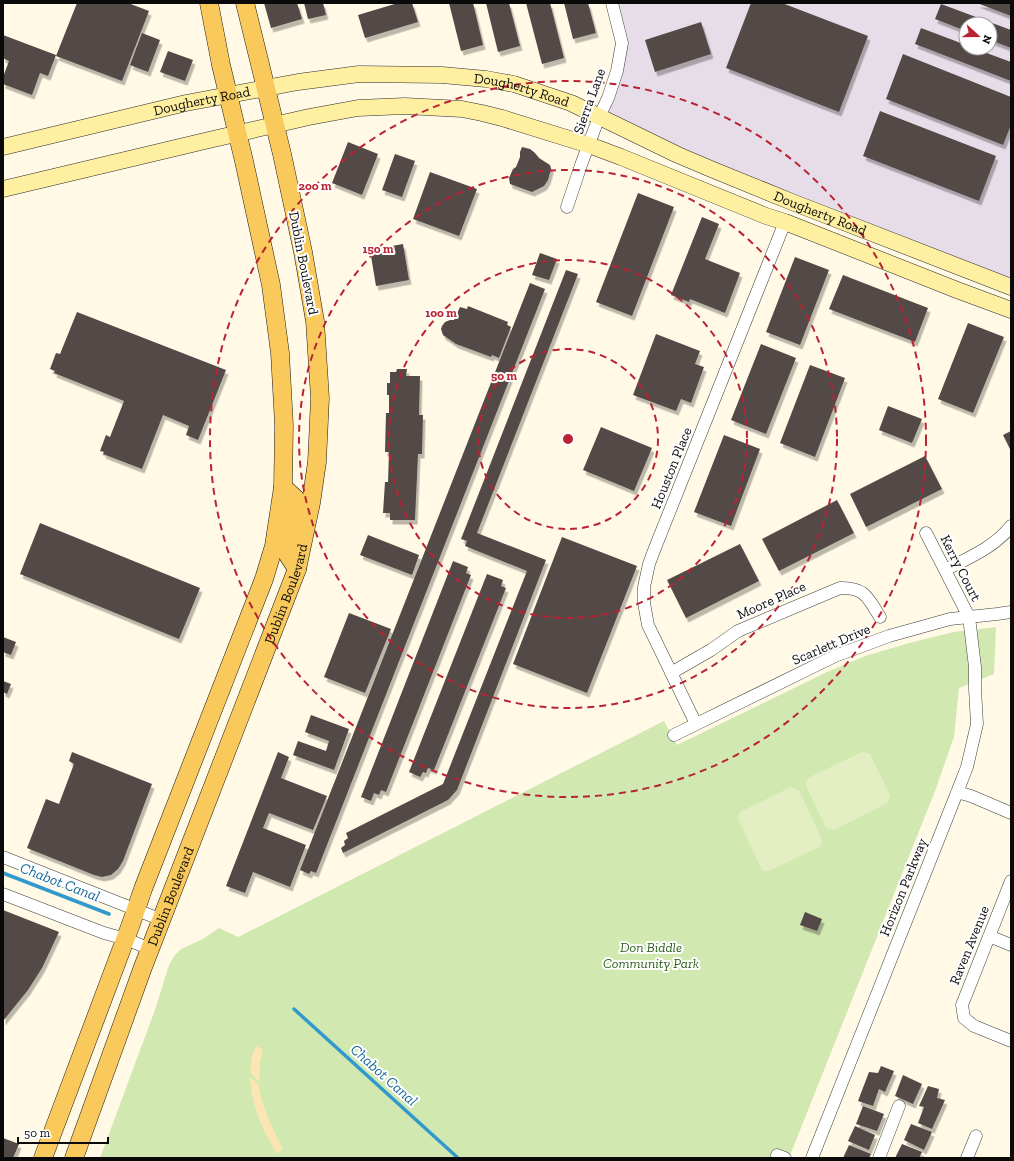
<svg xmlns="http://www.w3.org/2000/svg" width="1014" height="1161" font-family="'Zilla Slab',serif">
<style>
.industrial{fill:#e7dde9;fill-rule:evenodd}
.green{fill:#d1e8b1}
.sand{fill:#fbe6b3}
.pitch{fill:#e3efc3}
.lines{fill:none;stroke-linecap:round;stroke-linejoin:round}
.stream{stroke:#3299cd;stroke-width:3.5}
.building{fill:#524a46;filter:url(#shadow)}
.minor-casing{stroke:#3d3d3d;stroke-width:13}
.secondary-casing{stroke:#2c2c2c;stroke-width:17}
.primary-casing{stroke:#1b1b1b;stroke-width:19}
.minor{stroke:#fff;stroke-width:12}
.secondary{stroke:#ffefa1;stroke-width:16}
.primary{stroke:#f9c95c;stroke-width:18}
.ring{fill:none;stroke:#b92333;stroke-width:2;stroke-dasharray:7 5}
.labels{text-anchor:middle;stroke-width:4;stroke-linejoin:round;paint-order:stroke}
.street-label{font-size:14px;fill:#0a0a0a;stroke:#fff}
.park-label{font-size:14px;font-style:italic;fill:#2e601b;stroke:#fff}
.water-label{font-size:15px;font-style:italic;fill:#14689a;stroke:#fff}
.centre{fill:#b92333;stroke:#fff;stroke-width:2}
.ring-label{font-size:12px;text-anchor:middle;font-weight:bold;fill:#b92333;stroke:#fff;stroke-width:4;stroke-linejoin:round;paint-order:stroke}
</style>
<defs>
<filter id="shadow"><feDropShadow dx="2.5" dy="4.5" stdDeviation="0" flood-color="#0004"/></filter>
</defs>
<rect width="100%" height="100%" fill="#fff9e6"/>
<path class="industrial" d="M612,3H1011V287L599,117L622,43ZM966,24H990V48H966Z"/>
<path class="green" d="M996,627L994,674L959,688L954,737L935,791L789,1158H100L155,1010L169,965L175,955L181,949L203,939L219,928L238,937L664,721L677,745L827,672L865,656L913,642L954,632Z"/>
<path class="sand" d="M256,1046L263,1050L260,1063L259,1082L250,1072L252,1056Z
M250,1077L259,1085C260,1103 274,1132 283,1148L277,1154C263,1131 251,1105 250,1077Z"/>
<path class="pitch" d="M862,752L870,754L890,795L887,803L834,830L826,828L806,786L808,778Z
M791,787L799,790L822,840L821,846L769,871L762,870L738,819L740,812Z"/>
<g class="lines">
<path class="stream" d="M3,873L109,914
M294,1009L458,1158"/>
</g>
<path class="building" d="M77,3H128L149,11L122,81L56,56Z
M264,3H297L302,19L271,28Z
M304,3H323L326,15L308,19Z
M398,3H412L418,22L365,38L358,15Z
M449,3H473L483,45L461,51Z
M486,3H509L520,46L498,52Z
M526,3H550L564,58L542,64Z
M564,3H588L596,33L573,39Z
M751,3H782L868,36L839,112L726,68Z
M977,3H1011V16Z
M941,4L1011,30V48L990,40V24H966V31L935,19Z
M701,22L711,54L655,72L645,40Z
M921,28L966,45V48H973L1011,62V81L915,44Z
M142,33L160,40L148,72L130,65Z
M3,35L56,55L48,76L40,73L32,95L3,84V77L9,61L3,58Z
M168,51L193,60L185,81L160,72Z
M903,54L1011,97V125L1003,145L886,99Z
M880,111L996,156L979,201L863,156Z
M348,142L378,154L362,195L332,183Z
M522,147L530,149L535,153L539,158L550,165L551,169L548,180L544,186L532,192L510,184L509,178L513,169L516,167L520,157V152Z
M395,154L415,161L402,197L382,190Z
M430,172L477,189L459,236L413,219Z
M638,193L674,207L632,316L596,302Z
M702,217L719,224L705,259L740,273L725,313L690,299L689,302L671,295Z
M403,244L409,280L376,286L370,250Z
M540,253L557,259L549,280L532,275Z
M795,257L829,270L800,345L766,332Z
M566,270L578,274L477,533L546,560L457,790L448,800L343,853L341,848L345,845L344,841L348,838L346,833L443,784L527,571L465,546L467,541L461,539Z
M843,275L928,308L915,342L829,309Z
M530,283L545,289L316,873L311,871L309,874L300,870Z
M468,306L508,322L507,325L511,327L499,358L492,355L491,357L456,344L443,335L441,329L442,326L445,322L450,320H454L460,307L467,309Z
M77,312L226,370L198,440L186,435L189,426L163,415L142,469L103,454L104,452L100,451L106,435L110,437L124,401L54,373L55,371L50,369L56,353L60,354Z
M968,323L1004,337L973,413L938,399Z
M656,334L700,351L695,364L704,367L691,403L681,399L676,411L633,395Z
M761,344L796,358L766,434L731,420Z
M810,365L845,378L815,457L780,443Z
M397,369H407L406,376H420L419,415H423L422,454H418L415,520H390V513H383L385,482H388L389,452H385L386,413H389V395H387V383H390V372H396Z
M888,406L922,419L912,443L879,430Z
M601,427L652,448L634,491L583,470Z
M1011,431V451L1003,435Z
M724,435L760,449L731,526L694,512Z
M925,456L942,489L866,527L850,494Z
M837,500L854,533L779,571L762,539Z
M40,523L200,588L179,639L20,574Z
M368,535L419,555L412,575L360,555Z
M562,537L637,566L587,693L513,664Z
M740,544L759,581L686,618L667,580Z
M453,561L468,567L466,573L471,575L386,792L381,790L379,795L374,793L371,801L361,797Z
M487,574L503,580L501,586L506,588L434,770L428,768L426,773L423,772L420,777L409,772Z
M349,613L391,629L365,693L324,677Z
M3,637L16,642L11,655L3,652Z
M3,681L11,684L7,694L3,692Z
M311,715L349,729L334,770L293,755L298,741L326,751L329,741L305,732Z
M72,752L152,784L123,861L118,869L111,875L102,877L94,875L27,848L46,799L59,804L74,764L69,761Z
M278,752L289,757L281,778L327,796L313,830L269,813L263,828L306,845L290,887L253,872L245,893L226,886Z
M3,910L59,932L42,968L28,990L3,1021Z
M805,912L822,919L817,931L800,925Z
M881,1066L894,1071L885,1092L879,1089L873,1106L858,1101L869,1072L878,1073Z
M903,1075L922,1084L913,1104L895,1096Z
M928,1086L939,1089L937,1098L945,1100L932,1129L918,1123L924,1107L919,1106Z
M863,1106L884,1114L877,1131L856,1124Z
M911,1124L932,1132L924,1150L904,1140Z
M855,1126L875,1135L869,1150L848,1141Z
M3,1138L19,1144L13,1158H3Z
M902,1144L922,1152L919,1158H895Z
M849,1145L871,1154L869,1158H843Z"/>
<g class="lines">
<g class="minor-casing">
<path id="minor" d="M567,207L581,165L599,117L608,98L617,71L622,43L612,3
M945,570C968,558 995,547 1011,526
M671,673L711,650L738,631L840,588C865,587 868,598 880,617
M696,724L648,625L644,603V587L649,564L653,553L785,222
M674,735L835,656L889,636L950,619L997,614L1011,612
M957,792L971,796L1011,813
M3,857L162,920
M1011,881L962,1005L964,1018L974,1026L1011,1041
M3,894L104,933L126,939L150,949
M989,936L1011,945
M777,1155L785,1158
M812,1158L960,785L967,767L977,724L975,689V667L969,617L926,533
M879,1158L899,1106
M967,1158L976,1136"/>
</g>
<g class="secondary-casing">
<g id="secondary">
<path id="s1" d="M3,147L186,103L298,82L359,74L442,75L486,79L514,84L571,103L678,155L711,169L792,202L1011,287"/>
<path d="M3,189L209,140L309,117L358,108L405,106L462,109L482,113L502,118L589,145L621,157L766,216L785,222L957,290L1011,310"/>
</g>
</g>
<g class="primary-casing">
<g id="primary">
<path d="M283,487L296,499L288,555L297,569"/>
<path d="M43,1158L131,924L143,889L264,579L274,546L283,487L284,425L280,353L271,285L244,161L221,65L209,3"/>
<path id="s2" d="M74,1158L143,967L297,569L311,503L317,462L320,398L315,321L303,252L282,154L245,3"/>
</g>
</g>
<use href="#minor" class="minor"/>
<use href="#secondary" class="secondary"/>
<use href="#primary" class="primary"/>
</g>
<g class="ring">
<circle cx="568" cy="439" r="90"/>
<circle cx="568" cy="439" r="179"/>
<circle cx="568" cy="439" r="269"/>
<circle cx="568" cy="439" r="358"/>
</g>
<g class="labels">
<g class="street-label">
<text dy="5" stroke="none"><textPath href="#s1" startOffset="528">Dougherty Road</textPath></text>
<text dy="5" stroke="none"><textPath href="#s1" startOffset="204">Dougherty Road</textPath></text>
<text transform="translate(589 101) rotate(-70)" y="5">Sierra Lane</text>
<text dy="5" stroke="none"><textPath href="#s1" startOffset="852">Dougherty Road</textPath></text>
<text transform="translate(304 263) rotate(79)" y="5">Dublin Boulevard</text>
<text transform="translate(671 468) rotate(-68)" y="5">Houston Place</text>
<text transform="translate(961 568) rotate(63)" y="5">Kerry Court</text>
<text dy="5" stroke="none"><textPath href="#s2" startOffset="603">Dublin Boulevard</textPath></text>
<text transform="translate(771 600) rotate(-24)" y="5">Moore Place</text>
<text transform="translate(831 644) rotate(-23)" y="5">Scarlett Drive</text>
<text transform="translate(903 887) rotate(-68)" y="5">Horizon Parkway</text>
<text dy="5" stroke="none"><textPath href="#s2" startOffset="279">Dublin Boulevard</textPath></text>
<text transform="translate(969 945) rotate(-68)" y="5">Raven Avenue</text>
</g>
<g class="park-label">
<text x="651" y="952">Don Biddle<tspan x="651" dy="16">Community Park</tspan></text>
</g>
<g class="water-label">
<text transform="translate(60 882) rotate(21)" y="5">Chabot Canal</text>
<text transform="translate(384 1075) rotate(42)" y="5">Chabot Canal</text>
</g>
</g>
<circle cx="568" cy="439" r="6" class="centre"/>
<g class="ring-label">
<text x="315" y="190">200 m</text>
<text x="378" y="253">150 m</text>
<text x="441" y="317">100 m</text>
<text x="504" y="380">50 m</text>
</g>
<rect width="1014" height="1161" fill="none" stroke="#0a0a0a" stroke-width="8"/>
<g transform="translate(978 36) rotate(111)"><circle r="19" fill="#ffffff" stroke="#9d9d9d"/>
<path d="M0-3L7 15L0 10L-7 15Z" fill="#b92333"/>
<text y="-6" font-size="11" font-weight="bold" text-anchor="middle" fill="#0a0a0a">N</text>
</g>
<path d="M18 1137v6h90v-6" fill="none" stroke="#0a0a0a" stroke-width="2"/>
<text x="24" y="1137" font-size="12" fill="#0a0a0a" stroke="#ffffff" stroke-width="3" paint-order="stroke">50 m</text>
</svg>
